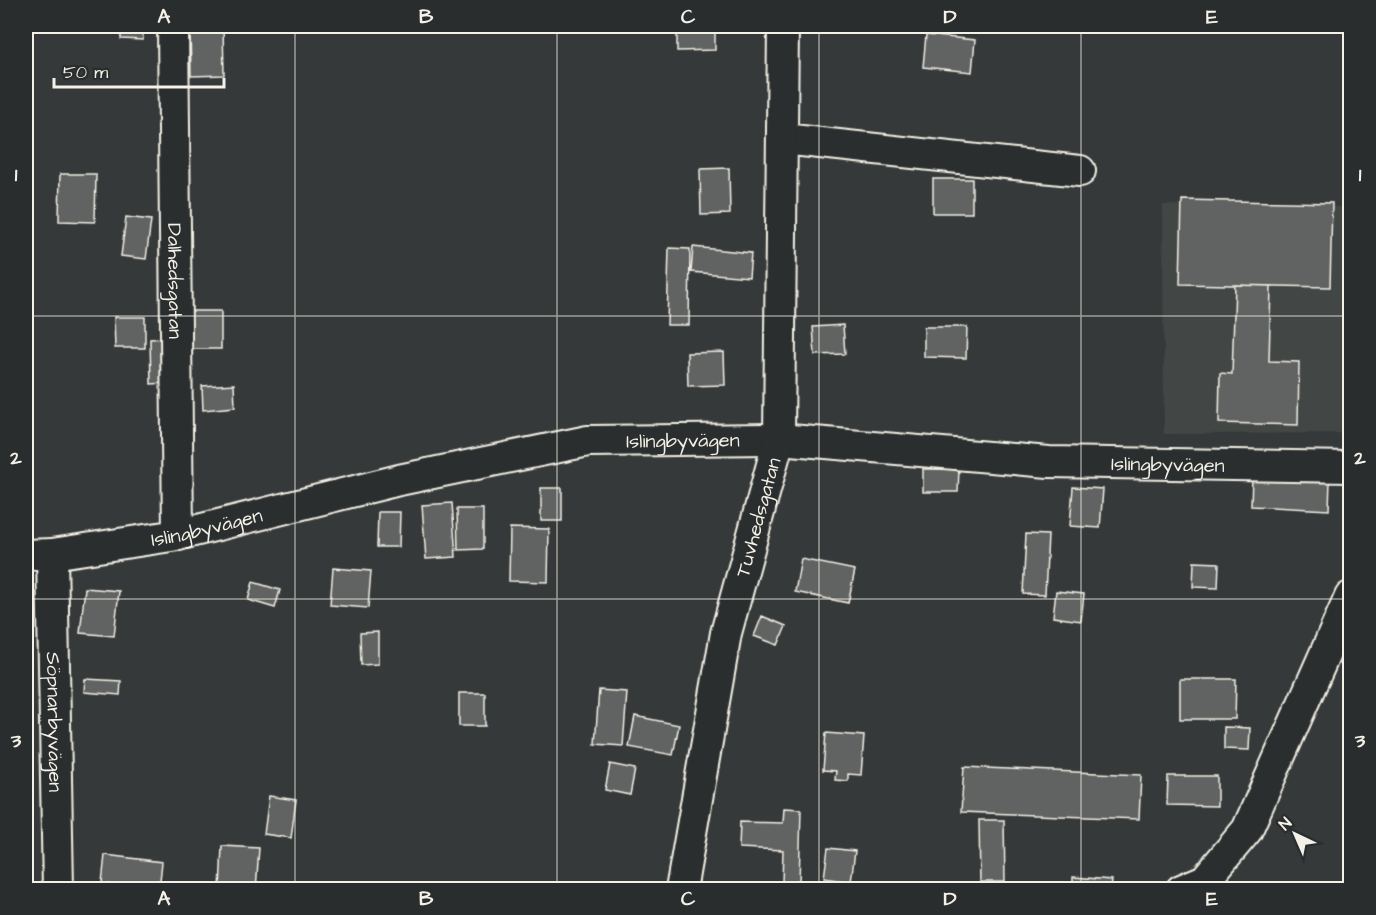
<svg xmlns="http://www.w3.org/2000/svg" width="1376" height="915" font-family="'Architects Daughter',sans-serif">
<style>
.built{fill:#434645}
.building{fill:#616362;stroke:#f4f1e8;stroke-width:1.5}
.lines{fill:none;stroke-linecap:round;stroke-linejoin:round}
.minor-casing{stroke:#f4f1e8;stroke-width:34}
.minor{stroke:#2a2d2e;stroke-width:30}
.grid{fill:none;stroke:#f4f1e8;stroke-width:1.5;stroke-opacity:0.55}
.labels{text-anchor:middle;stroke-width:4.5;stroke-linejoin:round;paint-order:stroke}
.street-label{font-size:20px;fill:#f4f1e8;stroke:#2a2d2e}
.neatline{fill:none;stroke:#f4f1e8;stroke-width:2}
.grid-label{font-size:20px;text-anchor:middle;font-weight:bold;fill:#f4f1e8}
</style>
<rect width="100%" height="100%" fill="#363939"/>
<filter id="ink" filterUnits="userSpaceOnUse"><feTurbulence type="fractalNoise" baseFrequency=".0167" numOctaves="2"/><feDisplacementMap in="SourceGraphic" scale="12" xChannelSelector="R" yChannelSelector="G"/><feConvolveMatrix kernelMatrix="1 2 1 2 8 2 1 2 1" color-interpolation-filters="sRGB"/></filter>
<g filter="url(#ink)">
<path class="built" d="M1163,205L1350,207V433L1164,434Z"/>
<path class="building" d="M121,26H143V40L121,39Z
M190,26H223L224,75L191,76Z
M677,26H715V50L677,51Z
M926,35L975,40L972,72L923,67Z
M729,168L730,214L701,215L700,169Z
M60,174H96L95,222L59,221Z
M933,179H972V213H933Z
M1182,200L1332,203L1330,287L1180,284Z
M126,217L151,220L146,259L121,256Z
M693,247L751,253L749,277L691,272Z
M669,248L690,249L689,325H667Z
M1235,285L1271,286L1269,361L1299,362L1298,425L1219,423L1220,373L1232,374Z
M190,311H221V349H189Z
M114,317H145V348H115Z
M843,325L845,354L815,355L813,327Z
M924,327H967L966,358L924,357Z
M166,338L167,383L151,384L150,339Z
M724,352L725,385L688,386L687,353Z
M234,384L235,407L203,410L202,386Z
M923,469H959L958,492H923Z
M1252,477L1330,480L1329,510L1251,506Z
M1073,487L1103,489L1100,528L1070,526Z
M541,488H562V521H541Z
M452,503L456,557L426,559L422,505Z
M457,509H483V549L458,550Z
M378,512H400L399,547H377Z
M510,528L549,529L548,582L509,581Z
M1026,534L1048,535L1045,595L1023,594Z
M801,559L855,570L848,603L795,592Z
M1194,562L1219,563L1218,588L1193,587Z
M333,568L371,571L368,608L330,605Z
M253,582L280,590L275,608L248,600Z
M85,588L119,591L114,636L80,633Z
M1056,591L1084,594L1081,621L1053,617Z
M26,596H31L27,627H26Z
M762,616L786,626L778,645L754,636Z
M378,632V664L361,665L360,633Z
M85,679L121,681L120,695L84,692Z
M1180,679H1236L1235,719H1180Z
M599,690L627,692L623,746L595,744Z
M459,693H485V726H459Z
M635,716L679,725L673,755L629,747Z
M1224,727L1250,728L1249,750L1224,749Z
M826,733L864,736L861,775L848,774V781L835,780L836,771L823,770Z
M610,764L635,769L630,795L605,790Z
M964,767L1141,775L1139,819L961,812Z
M1168,776H1217V806L1167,805Z
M269,796L296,800L291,838L264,834Z
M784,808L801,809L799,884L782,883L783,850L739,848L740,822L783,823Z
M979,820H1004L1005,882H980Z
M222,846L259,848L256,890H220Z
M828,848L855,851L851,882L824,878Z
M105,855L162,862L159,890H113L114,885L102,883Z
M1073,877L1112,880L1111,890H1073Z"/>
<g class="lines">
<g class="minor-casing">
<g id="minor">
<path id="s1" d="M173,26L178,535"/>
<path d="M783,139L1080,171"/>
<path id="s2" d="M52,554L58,890"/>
<path id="s3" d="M26,555L52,554L178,535L399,480L588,441L779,439L1049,462L1350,467"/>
<path id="s4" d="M681,890L726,633L779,439L783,26"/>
<path d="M1181,890L1205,880L1247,830L1350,597"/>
</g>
</g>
<use href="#minor" class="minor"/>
</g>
</g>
<path class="grid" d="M295,26V890M557,26V890M819,26V890M1081,26V890M26,316H1350M26,599H1350"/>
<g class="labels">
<g class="street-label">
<text dy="7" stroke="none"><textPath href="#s1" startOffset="255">Dalhedsgatan</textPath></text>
<text dy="7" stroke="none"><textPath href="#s3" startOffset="669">Islingbyvägen</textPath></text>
<text dy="7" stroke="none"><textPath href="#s3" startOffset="1155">Islingbyvägen</textPath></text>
<text dy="7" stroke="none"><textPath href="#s4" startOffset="381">Tuvhedsgatan</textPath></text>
<text dy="7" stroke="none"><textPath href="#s3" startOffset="183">Islingbyvägen</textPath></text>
<text dy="7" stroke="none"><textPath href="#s2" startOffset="168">Söpnarbyvägen</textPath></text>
</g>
</g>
<rect width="1376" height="915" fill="none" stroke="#2a2d2e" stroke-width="66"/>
<g transform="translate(1295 834) rotate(316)" stroke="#2a2d2e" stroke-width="4.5" paint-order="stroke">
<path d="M0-4.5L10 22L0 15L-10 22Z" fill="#f4f1e8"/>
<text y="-9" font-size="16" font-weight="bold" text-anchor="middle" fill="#f4f1e8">N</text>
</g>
<path d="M54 78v9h170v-9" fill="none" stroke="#f4f1e8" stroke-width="3"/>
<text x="63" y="78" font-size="18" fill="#f4f1e8" stroke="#2a2d2e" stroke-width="4.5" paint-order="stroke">50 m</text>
<rect x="33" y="33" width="1310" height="849" class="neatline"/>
<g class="grid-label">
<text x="164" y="23">A</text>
<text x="426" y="23">B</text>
<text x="688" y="23">C</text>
<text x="950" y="23">D</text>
<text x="1212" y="23">E</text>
<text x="16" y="181">1</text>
<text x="1360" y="181">1</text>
<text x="16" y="464">2</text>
<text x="1360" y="464">2</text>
<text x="16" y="747">3</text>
<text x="1360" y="747">3</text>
<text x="164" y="905">A</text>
<text x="426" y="905">B</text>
<text x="688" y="905">C</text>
<text x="950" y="905">D</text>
<text x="1212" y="905">E</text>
</g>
</svg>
